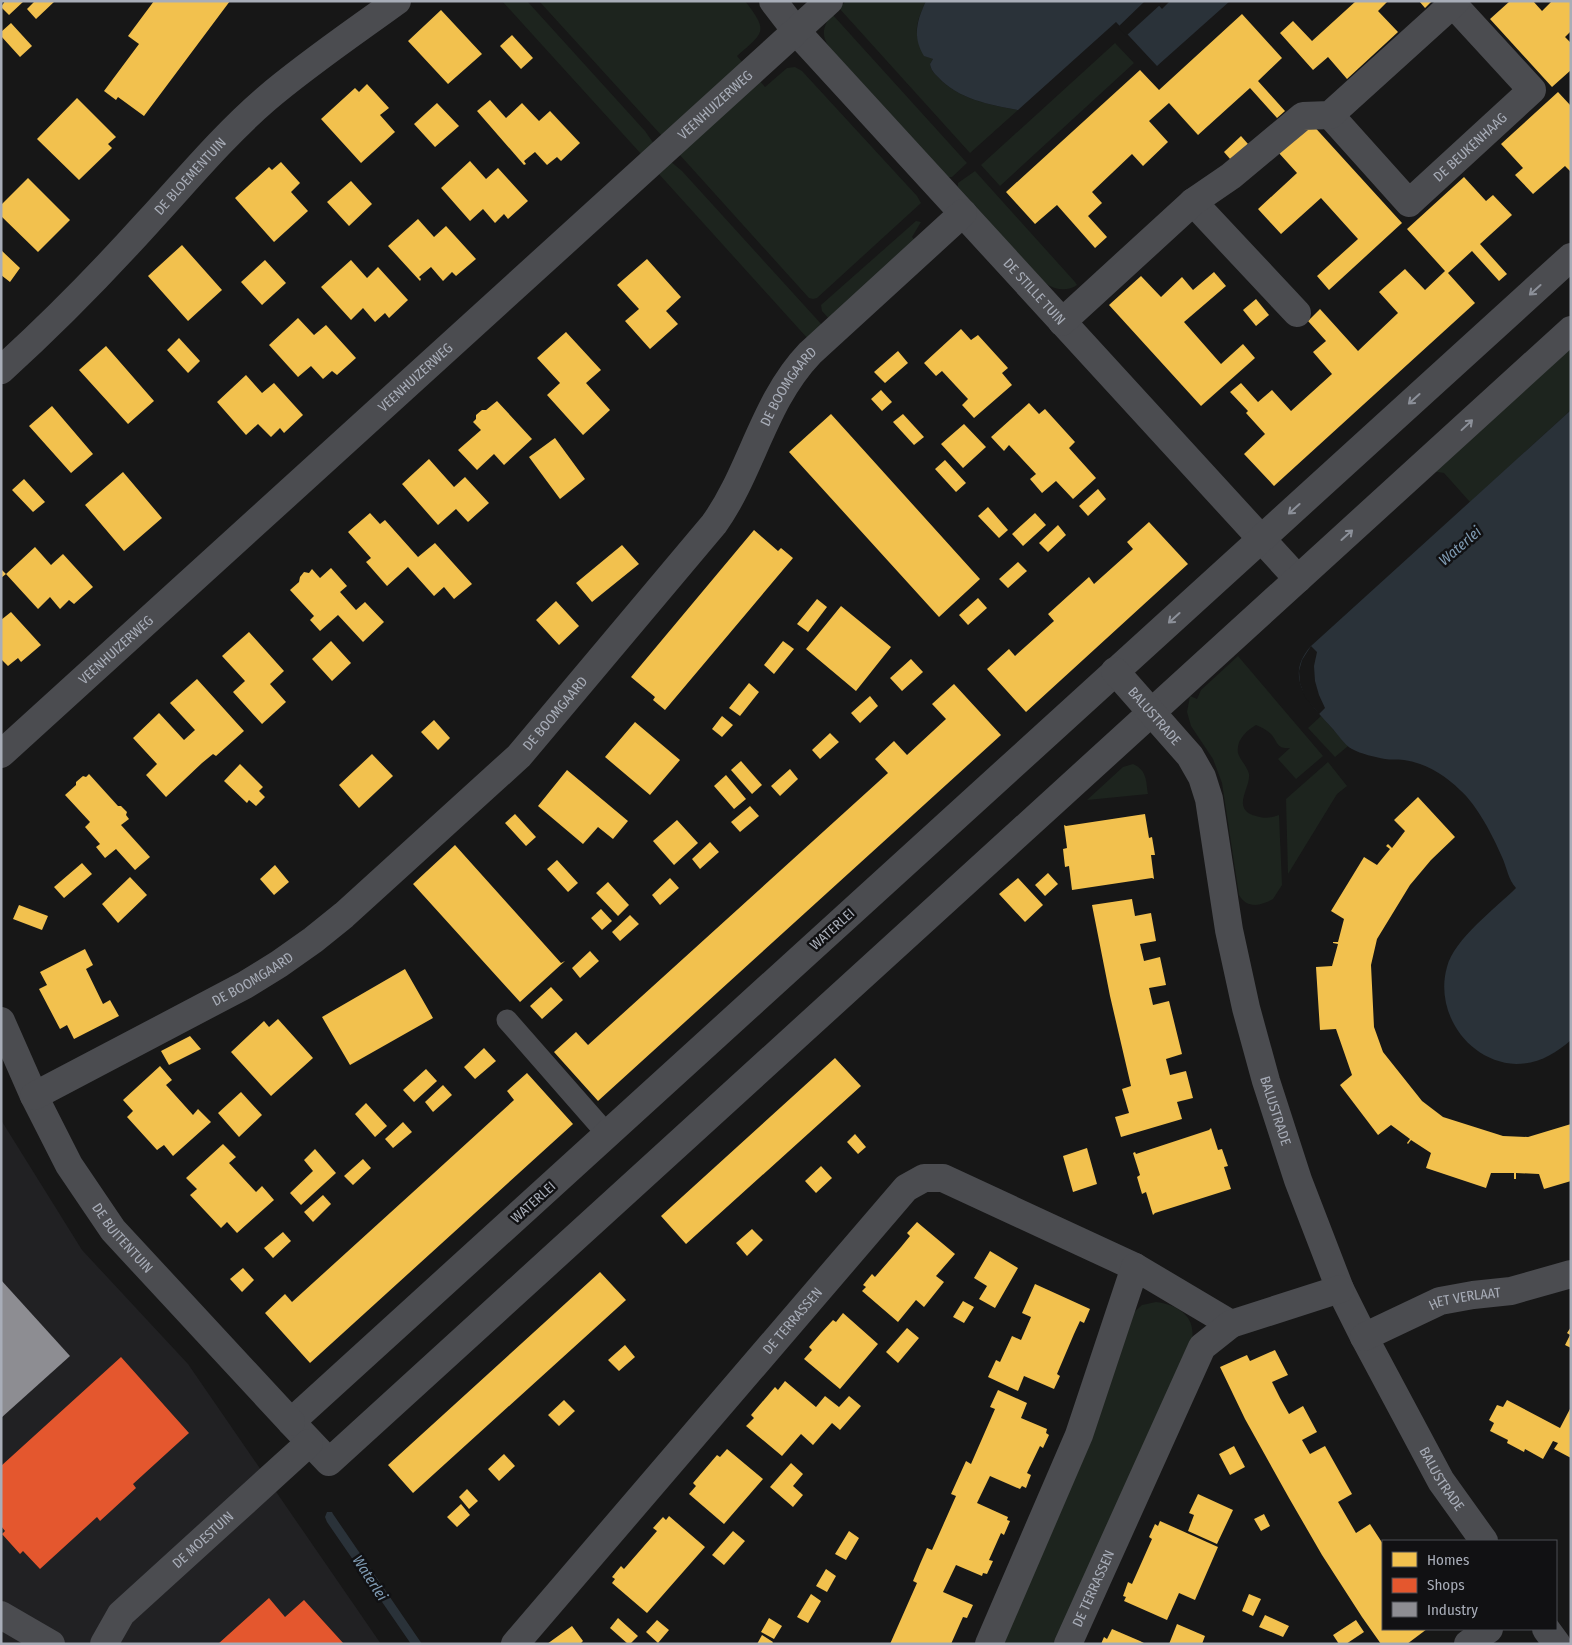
<svg xmlns="http://www.w3.org/2000/svg" width="1572" height="1645" font-family="'Fira Sans Condensed',sans-serif">
<style>
.built{fill:#212123}
.green{fill:#1d241e}
.water{fill:#2a3239}
.pier{fill:#171717}
.homes{fill:#f2c14e}
.shops{fill:#e4572e}
.industry{fill:#8d8d92}
.lines{fill:none;stroke-linecap:round;stroke-linejoin:round}
.pedestrian{stroke:#4b4c50;stroke-width:21}
.minor{stroke:#4b4c50;stroke-width:28}
.oneway{stroke:#8c9099}
.labels{text-anchor:middle;stroke-width:5;stroke-linejoin:round;paint-order:stroke}
.street-label{font-size:14px;fill:#a8adb8;stroke:#111113}
.water-label{font-size:15px;font-style:italic;fill:#7f9bb3;stroke:#111113}
</style>
<rect width="100%" height="100%" fill="#171717"/>
<path class="built" d="M1,1120L82,1250L188,1364L381,1644H1Z"/>
<path class="green" d="M502,1H527L645,131L654,144L642,155Z
M539,1H745C769,32 764,32 737,56L743,63L662,136Z
M846,1H926C915,26 913,31 925,56L933,59L930,64C931,70 934,73 938,77C958,99 990,105 1018,110L970,153L839,8Z
M832,14L967,163L952,177H948L829,47C820,34 824,25 832,14Z
M1115,43L1134,63L1000,186L981,165Z
M795,67L802,71L917,196L921,203L817,298L813,299L809,298L679,154L759,80L765,87L787,68Z
M670,161L682,171L823,326L809,340L658,173Z
M975,171L1075,282L1077,285C1067,292 1055,290 1045,283L958,187V183Z
M916,221L921,222L912,237L917,242L830,320L822,311L821,305Z
M1571,343V410L1470,502L1444,473L1432,471Z
M1238,656L1323,756L1296,779L1278,759L1290,748C1276,749 1278,742 1271,734C1267,730 1261,727 1256,725C1246,731 1236,740 1238,753C1240,760 1247,766 1249,774C1251,788 1230,809 1256,816C1264,819 1271,818 1279,815L1282,885L1273,899C1261,906 1247,909 1239,895L1222,783L1213,759L1191,726L1187,712L1190,696L1197,699L1201,690Z
M1321,716L1348,746L1335,757L1308,728Z
M1328,762L1347,786L1337,794L1288,874L1286,799Z
M1133,764C1147,770 1146,781 1148,794L1087,800L1123,767Z
M1156,1302C1178,1305 1196,1316 1192,1340L1057,1644H1001L1132,1314L1142,1305Z"/>
<path class="water" d="M926,1H1155L1162,9L1170,1H1230L1157,66L1116,22L1018,110C990,105 958,99 938,77C934,73 931,70 930,64L933,59L924,56C912,37 917,20 926,1Z
M1571,410V1040C1555,1054 1538,1064 1516,1064C1468,1062 1434,1012 1447,967C1454,939 1496,908 1516,888C1508,879 1507,868 1502,857C1493,836 1477,805 1460,790C1445,775 1425,763 1404,760C1397,759 1391,760 1385,759C1375,757 1361,754 1352,749C1344,745 1337,733 1331,727C1309,703 1283,677 1311,646Z
M327,1512H332L333,1514L422,1644H411L327,1522L325,1517Z"/>
<path class="pier" d="M1145,1H1158L1161,4L1126,36L1118,27Z
M1311,646L1317,652L1314,666L1315,681L1319,695L1325,708L1319,714L1305,697L1300,683L1299,671L1302,660Z"/>
<path class="homes" d="M5,1H24L9,15L1,7Z
M35,1H55L36,19L27,9Z
M154,1H230L144,116L118,97L116,100L104,91L139,44L128,36Z
M1356,1H1388L1378,11L1398,32L1347,79L1328,57L1313,70L1280,33L1293,21L1312,41Z
M1419,1H1432L1425,8Z
M1510,1H1533L1542,11L1552,1H1571V31L1565,37L1571,43V70L1552,87L1490,19Z
M441,10L482,54L448,84L408,41Z
M1242,14L1282,58L1258,81L1285,111L1277,118L1250,88L1198,135L1169,103L1149,121L1168,142L1143,166L1132,154L1092,192L1102,203L1088,216L1107,237L1095,248L1057,205L1035,224L1006,192L1140,70L1159,90Z
M11,23L32,46L20,57L1,36V32Z
M512,35L533,58L521,69L500,46Z
M367,84L389,108L380,115L395,132L361,163L321,119L355,88L359,92Z
M1558,92L1571,106V172L1565,166L1533,194L1515,175L1523,168L1501,144Z
M77,98L116,137L108,144L112,148L79,180L37,139Z
M490,100L506,118L522,103L539,121L550,111L580,143L561,161L557,157L547,165L535,152L524,161L526,164L524,165L477,111Z
M437,103L459,126L435,147L414,124Z
M1310,122L1402,223L1329,290L1317,276L1358,239L1321,198L1281,234L1258,209L1297,173L1278,152Z
M1241,136L1248,144L1231,160L1224,152Z
M470,161L486,179L498,168L528,201L508,219L504,214L495,223L483,209L470,221L441,188Z
M281,162L300,183L291,192L308,211L274,242L235,198L269,167L272,170Z
M1464,177L1486,201L1493,195L1512,215L1480,244L1507,274L1499,281L1472,251L1448,273L1475,303L1274,486L1244,454L1265,434L1246,413L1248,411L1230,392L1241,383L1258,402L1272,390L1291,411L1332,374L1313,352L1326,341L1308,321L1320,309L1358,351L1398,313L1379,292L1405,269L1425,290L1445,271L1407,229Z
M28,178L70,220L38,252L1,216V205Z
M351,181L372,204L349,226L327,202Z
M418,219L434,237L446,226L476,259L456,276L452,272L443,281L431,267L419,277L421,279L420,281L388,246Z
M182,245L222,290L188,321L148,276Z
M1,250L20,268L10,282L1,275Z
M647,259L681,297L666,311L678,324L650,349L625,321L639,309L617,285Z
M265,260L286,283L262,305L241,282Z
M351,260L367,278L378,267L408,300L389,318L385,313L375,322L363,308L351,320L321,287Z
M1214,272L1226,286L1184,322L1221,364L1243,344L1255,358L1201,406L1109,305L1141,276L1161,297L1182,277L1193,290Z
M1256,299L1269,315L1256,326L1243,310Z
M298,318L314,335L326,325L356,358L337,375L332,371L323,379L311,366L298,377L269,345Z
M961,329L971,340L978,335L1008,368L1002,373L1012,385L974,418L962,405L968,399L942,371L936,376L924,363Z
M566,332L601,370L586,383L610,410L583,435L547,395L560,383L537,358Z
M179,338L200,361L188,373L167,350Z
M106,346L154,401L128,424L79,370Z
M898,351L908,363L885,383L874,372Z
M246,375L262,393L274,383L303,415L284,433L280,428L271,437L258,424L246,435L217,402Z
M881,390L892,402L882,411L871,399Z
M497,401L532,439L504,465L494,454L477,470L458,450L481,430L473,422L476,419V415L482,410H486Z
M1029,403L1039,414L1045,409L1075,442L1069,448L1096,478L1073,499L1056,481L1042,493L1030,479L1036,474L1022,459L1009,445L1004,451L991,437Z
M52,406L93,454L71,473L29,426Z
M831,414L980,579L939,617L789,452Z
M903,414L924,437L914,445L893,422Z
M964,424L986,447L963,468L941,444Z
M555,438L585,479L560,499L529,457Z
M429,459L454,487L465,477L489,503L468,522L456,509L438,525L402,484Z
M945,460L966,483L956,492L935,469Z
M123,472L162,518L124,551L85,505Z
M24,479L45,502L33,512L12,490Z
M1098,489L1106,499L1088,516L1079,506Z
M988,507L1008,530L999,538L978,516Z
M370,513L380,524L385,520L418,557L435,543L472,584L454,599L444,587L434,596L408,567L387,586L366,562L371,558L348,532Z
M1035,513L1046,525L1023,546L1012,534Z
M1149,522L1188,564L1026,712L987,669L1009,649L1015,656L1054,621L1048,614L1089,577L1094,584L1133,549L1127,542Z
M1058,525L1066,535L1048,552L1039,543Z
M754,530L778,551L781,548L793,558L665,710L653,700L655,697L631,677Z
M622,545L639,564L592,602L576,583Z
M35,547L51,565L63,554L93,587L74,604L69,600L60,609L50,597L38,609L6,574L1,578V569L6,574Z
M1018,562L1027,571L1008,588L999,579Z
M331,568L347,586L340,592L356,610L365,602L384,622L363,642L338,615L320,631L310,620L314,616L290,590L299,582L300,577L304,572L309,573L312,569L320,578Z
M978,598L987,608L968,625L959,615Z
M817,599L827,607L808,632L797,624Z
M556,601L579,626L559,645L536,620Z
M841,606L891,647L856,691L806,649Z
M11,612L41,645L21,662L18,658L8,666L1,659V620Z
M249,632L284,671L270,684L286,702L262,724L233,692L245,681L222,656Z
M331,641L351,663L332,681L312,659Z
M783,641L794,649L774,674L764,665Z
M911,659L923,672L902,691L890,678Z
M197,679L244,731L216,756L213,754L202,763L166,797L146,775L157,764L133,738L159,713L184,740L195,730L170,703Z
M749,683L759,692L740,716L729,708Z
M954,684L1001,735L598,1101L554,1052L576,1032L588,1045L888,773L875,759L894,741L907,755L946,719L932,704Z
M870,696L878,706L860,723L851,713Z
M722,716L733,725L722,737L712,729Z
M434,720L450,738L438,750L421,732Z
M635,722L680,760L650,795L605,757Z
M830,733L839,742L820,759L812,750Z
M372,754L393,776L359,808L339,785Z
M741,761L762,785L752,794L731,770Z
M240,764L263,787L259,791L265,797L256,806L249,800L247,803L224,781Z
M790,769L798,779L780,796L771,786Z
M567,770L628,821L613,839L598,827L583,844L538,806Z
M89,774L118,806H121L127,812L126,815L129,819L121,825L150,857L135,870L116,849L105,858L96,847L100,844L85,827L90,822L65,795L76,785V782L83,776L86,777Z
M726,775L746,799L734,809L714,786Z
M1418,797L1455,837L1431,860L1410,885L1377,939L1371,965L1374,1027L1383,1052L1422,1101L1443,1117L1503,1136L1528,1137L1571,1124V1181L1544,1189L1539,1174L1516,1173V1179H1514V1173H1491L1486,1188L1426,1168L1431,1153L1411,1140L1408,1144L1407,1143L1410,1139L1391,1125L1378,1135L1340,1085L1352,1075L1336,1029L1320,1030L1318,999L1316,967L1332,966L1338,944L1333,943V942H1338L1344,919L1331,911L1364,857L1377,865L1390,849L1386,846L1388,844L1392,848L1405,831L1394,820Z
M750,806L759,816L740,832L731,822Z
M515,814L536,837L526,846L505,823Z
M1145,814L1149,838L1152,837L1155,855H1151L1154,879L1152,878L1072,890L1069,866L1065,867L1063,849L1067,848L1064,825L1066,826Z
M677,820L698,843L674,865L653,841Z
M710,842L719,852L700,869L692,859Z
M455,845L561,963L565,961L520,1002L413,884Z
M557,860L578,883L568,892L547,869Z
M82,863L92,874L64,898L54,887Z
M275,865L289,882L274,895L260,879Z
M1048,873L1058,884L1045,896L1035,885Z
M130,877L147,895L118,923L102,904Z
M670,878L679,888L660,905L652,895Z
M1018,878L1043,905L1025,922L999,894Z
M608,882L629,905L618,916L596,893Z
M1132,899L1135,916L1151,913L1156,941L1140,944L1144,961L1160,957L1166,985L1149,988L1153,1005L1169,1001L1182,1054L1166,1059L1170,1075L1186,1071L1193,1098L1177,1102L1182,1119L1121,1137L1115,1117L1129,1113L1122,1089L1131,1086L1110,996L1092,905Z
M19,905L48,916L42,930L13,919Z
M601,909L612,921L602,930L591,918Z
M630,915L639,924L620,941L612,932Z
M85,949L93,965L86,969L103,1004L110,1000L119,1016L74,1039L67,1025L60,1029L39,989L47,985L40,972Z
M590,951L599,961L580,978L572,968Z
M405,969L433,1018L350,1065L322,1017Z
M551,987L563,1000L542,1019L530,1006Z
M278,1019L313,1058L271,1096L231,1052L264,1021L269,1027Z
M190,1036L201,1049L169,1065L161,1051Z
M484,1048L496,1061L475,1079L464,1067Z
M835,1058L861,1086L686,1244L661,1216Z
M160,1066L172,1080L166,1085L193,1115L198,1109L211,1122L173,1156L164,1145L157,1150L127,1117L133,1111L123,1100Z
M426,1069L437,1081L414,1102L403,1090Z
M527,1073L573,1124L310,1363L265,1313L285,1294L292,1302L434,1173L514,1100L507,1091Z
M443,1085L452,1095L433,1112L425,1102Z
M241,1092L262,1115L239,1137L218,1113Z
M366,1103L387,1126L375,1137L355,1114Z
M403,1122L412,1132L393,1148L385,1139Z
M1211,1128L1218,1150L1222,1149L1228,1166L1224,1167L1231,1189L1155,1213L1153,1215L1146,1192L1142,1194L1137,1177L1140,1175L1133,1153L1135,1152L1136,1154L1209,1130Z
M855,1134L866,1147L858,1154L847,1142Z
M223,1144L236,1157L229,1163L256,1192L262,1186L274,1200L237,1233L227,1222L221,1228L190,1195L197,1189L186,1178Z
M1087,1148L1097,1184L1073,1192L1063,1156Z
M315,1149L336,1173L301,1205L290,1193L313,1171L304,1160Z
M363,1159L371,1168L353,1185L344,1176Z
M821,1166L832,1178L816,1193L805,1181Z
M323,1195L331,1204L313,1222L304,1212Z
M917,1222L955,1254L936,1276L944,1282L924,1307L916,1300L898,1322L862,1291L866,1287L863,1285L872,1274L875,1277L901,1247L910,1236L907,1233Z
M752,1229L763,1240L747,1256L736,1243Z
M283,1232L291,1241L273,1258L264,1248Z
M990,1251L1018,1268L995,1308L979,1299L987,1286L974,1278Z
M243,1268L254,1280L242,1292L230,1279Z
M600,1272L626,1300L413,1493L388,1465Z
M1035,1284L1090,1309L1084,1323L1080,1321L1074,1334L1057,1374L1060,1376L1054,1389L1024,1376L1018,1391L988,1377L996,1360L1000,1362L1012,1336L1021,1340L1031,1317L1022,1313Z
M963,1301L974,1307L964,1323L953,1317Z
M843,1313L878,1344L840,1389L804,1359L812,1350L809,1347L821,1333L833,1320L836,1322Z
M1571,1327V1348L1565,1345L1570,1335L1567,1333Z
M907,1328L919,1338L898,1363L886,1352Z
M625,1345L635,1357L619,1371L608,1360Z
M1275,1350L1288,1375L1272,1382L1280,1398L1289,1414L1303,1406L1317,1432L1302,1440L1310,1454L1325,1446L1352,1494L1338,1502L1356,1533L1370,1524L1383,1544V1629H1427L1407,1644H1381L1362,1617L1322,1555L1289,1498L1245,1419L1220,1367L1247,1355L1250,1361Z
M785,1381L816,1407L825,1396L839,1407L849,1396L861,1406L840,1430L832,1423L813,1445L801,1434L782,1456L746,1426L754,1418L751,1415L775,1387L778,1390Z
M998,1390L1027,1403L1021,1418L1047,1429L1046,1433L1049,1435L1043,1448L1040,1446L1027,1473L1031,1475L1026,1488L1022,1486L1020,1489L990,1476L977,1503L1008,1517L1007,1520L1010,1521L1004,1535L1001,1533L989,1560L993,1561L987,1574L983,1573L982,1576L956,1565L943,1592L973,1605L967,1618L963,1617L951,1644H890L917,1583L913,1581L920,1564L927,1548L932,1550L956,1496L951,1494L966,1461L971,1464L995,1409L990,1407Z
M564,1400L575,1411L559,1426L548,1415Z
M1507,1400L1560,1428L1571,1407V1458L1554,1449L1558,1443L1553,1441L1543,1459L1525,1449L1524,1452L1507,1443L1508,1440L1490,1431L1494,1423L1489,1420L1497,1405L1503,1407Z
M1234,1446L1245,1467L1230,1475L1219,1454Z
M727,1449L763,1479L724,1524L689,1494L696,1486L693,1483L717,1455L720,1457Z
M504,1454L515,1466L499,1481L488,1469Z
M791,1463L803,1474L793,1486L803,1495L793,1507L770,1487Z
M467,1489L478,1501L469,1509L459,1497Z
M1198,1494L1233,1510L1217,1544L1188,1531L1194,1515L1189,1513Z
M461,1504L470,1515L457,1527L447,1517Z
M1264,1514L1270,1526L1261,1531L1254,1519Z
M669,1516L705,1547L647,1613L612,1583L615,1579L612,1577L621,1566L624,1569L657,1531L653,1528L663,1517L666,1520Z
M1160,1521L1218,1547L1195,1600L1179,1593L1167,1620L1124,1601L1126,1597L1123,1596L1128,1582L1132,1584L1152,1539L1149,1537L1155,1524L1158,1526Z
M733,1531L745,1541L724,1565L712,1555Z
M849,1531L859,1538L846,1560L835,1554Z
M826,1569L836,1576L827,1592L816,1586Z
M811,1594L821,1601L808,1623L797,1617Z
M1249,1594L1261,1599L1253,1616L1242,1611Z
M1265,1615L1289,1626L1283,1637L1259,1627Z
M618,1618L638,1636L630,1644H628L610,1628Z
M769,1618L782,1626L774,1639L761,1632Z
M657,1620L669,1630L658,1643L646,1632Z
M1356,1620L1364,1632L1346,1644H1339L1333,1635Z
M1177,1624L1205,1636L1202,1644H1169Z
M572,1626L583,1641L580,1644H547Z
M1112,1629L1140,1641L1146,1644H1101L1104,1637L1107,1639Z
M762,1635L773,1642L772,1644H757Z"/>
<path class="shops" d="M121,1357L189,1433L133,1484L136,1488L100,1521L97,1517L40,1569L23,1551L20,1554L2,1534L5,1531L1,1526V1466Z
M269,1598L285,1617L304,1600L344,1644H218Z"/>
<path class="industry" d="M1,1280L70,1356L1,1418Z"/>
<g class="lines">
<path class="pedestrian" d="M507,1020L607,1134"/>
<g class="minor">
<path id="s1" d="M773,1L796,31L1298,579"/>
<path id="s2" d="M1330,115L1409,203L1532,90L1453,4"/>
<path d="M1193,202L1297,313"/>
<path d="M1571,257L291,1422L329,1462L1571,330"/>
<path d="M1062,322L1193,202L1231,176L1303,116L1330,115L1456,1"/>
<path id="s3" d="M1,370C53,323 101,274 148,222C186,181 223,136 266,99C307,64 353,33 397,1"/>
<path id="s4" d="M1115,671L1190,756L1202,777L1209,799L1229,930L1246,1008L1266,1081L1298,1180L1340,1289L1364,1337L1441,1481L1484,1541"/>
<path id="s5" d="M1,754L829,1"/>
<path id="s6" d="M1,1021L34,1096L69,1165L113,1230L291,1422"/>
<path id="s7" d="M34,1096L245,985L279,964L313,940L344,915L519,756L714,524C752,471 763,402 810,353L963,213"/>
<path id="s8" d="M1364,1337L1440,1301L1473,1295L1511,1291L1571,1274"/>
<path d="M1,1615L51,1644"/>
<path d="M1546,1629L1557,1644"/>
<path id="s9" d="M104,1644L121,1614L309,1443"/>
<path id="s10" d="M515,1644L906,1188L924,1178H943L1135,1267"/>
<path d="M989,1644L1079,1435L1135,1267L1231,1324"/>
<path id="s11" d="M1068,1644L1202,1347L1231,1324L1340,1289"/>
<path d="M1468,1644L1489,1629"/>
</g>
</g>
<defs><path id="oneway-shaft" d="M-6 0H5M1.5-3L5.5 0L1.5 3" fill="none" stroke-width="1.6" stroke-linecap="round" stroke-linejoin="round" transform="scale(1.25)"/></defs>
<g class="oneway">
<use href="#oneway-shaft" transform="translate(1535 290) rotate(138)"/>
<use href="#oneway-shaft" transform="translate(1414 399) rotate(138)"/>
<use href="#oneway-shaft" transform="translate(1467 425) rotate(-43)"/>
<use href="#oneway-shaft" transform="translate(1294 509) rotate(138)"/>
<use href="#oneway-shaft" transform="translate(1347 535) rotate(-42)"/>
<use href="#oneway-shaft" transform="translate(1174 618) rotate(138)"/>
</g>
<g class="labels">
<g class="street-label">
<text dy="5" stroke="none"><textPath href="#s5" startOffset="965">VEENHUIZERWEG</textPath></text>
<text dy="5" stroke="none"><textPath href="#s2" startOffset="201">DE BEUKENHAAG</textPath></text>
<text dy="5" stroke="none"><textPath href="#s3" startOffset="271">DE BLOEMENTUIN</textPath></text>
<text dy="5" stroke="none"><textPath href="#s1" startOffset="391">DE STILLE TUIN</textPath></text>
<text dy="5" stroke="none"><textPath href="#s5" startOffset="560">VEENHUIZERWEG</textPath></text>
<text dy="5" stroke="none"><textPath href="#s7" startOffset="1056">DE BOOMGAARD</textPath></text>
<text dy="5" stroke="none"><textPath href="#s5" startOffset="155">VEENHUIZERWEG</textPath></text>
<text dy="5" stroke="none"><textPath href="#s7" startOffset="652">DE BOOMGAARD</textPath></text>
<text dy="5" stroke="none"><textPath href="#s4" startOffset="60">BALUSTRADE</textPath></text>
<text transform="translate(832 929) rotate(-42)" y="5">WATERLEI</text>
<text dy="5" stroke="none"><textPath href="#s7" startOffset="248">DE BOOMGAARD</textPath></text>
<text dy="5" stroke="none"><textPath href="#s4" startOffset="480">BALUSTRADE</textPath></text>
<text transform="translate(533 1202) rotate(-42)" y="5">WATERLEI</text>
<text dy="5" stroke="none"><textPath href="#s6" startOffset="250">DE BUITENTUIN</textPath></text>
<text dy="5" stroke="none"><textPath href="#s8" startOffset="109">HET VERLAAT</textPath></text>
<text dy="5" stroke="none"><textPath href="#s10" startOffset="426">DE TERRASSEN</textPath></text>
<text dy="5" stroke="none"><textPath href="#s4" startOffset="885">BALUSTRADE</textPath></text>
<text dy="5" stroke="none"><textPath href="#s9" startOffset="145">DE MOESTUIN</textPath></text>
<text dy="5" stroke="none"><textPath href="#s11" startOffset="61">DE TERRASSEN</textPath></text>
</g>
<g class="water-label">
<text transform="translate(1460 546) rotate(-41)" y="5">Waterlei</text>
<text transform="translate(370 1578) rotate(57)" y="5">Waterlei</text>
</g>
</g>
<rect width="1572" height="1645" fill="none" stroke="#a8adb8" stroke-width="5"/>
<rect x="1382" y="1540" width="175" height="90" fill="#111113" stroke="#4d4f55"/>
<rect x="1392" y="1552" width="25" height="15" fill="#f2c14e" stroke="#4d4f55"/>
<text x="1427" y="1565" font-size="15" fill="#a8adb8">Homes</text>
<rect x="1392" y="1578" width="25" height="15" fill="#e4572e" stroke="#4d4f55"/>
<text x="1427" y="1590" font-size="15" fill="#a8adb8">Shops</text>
<rect x="1392" y="1602" width="25" height="15" fill="#8d8d92" stroke="#4d4f55"/>
<text x="1427" y="1615" font-size="15" fill="#a8adb8">Industry</text>
</svg>
